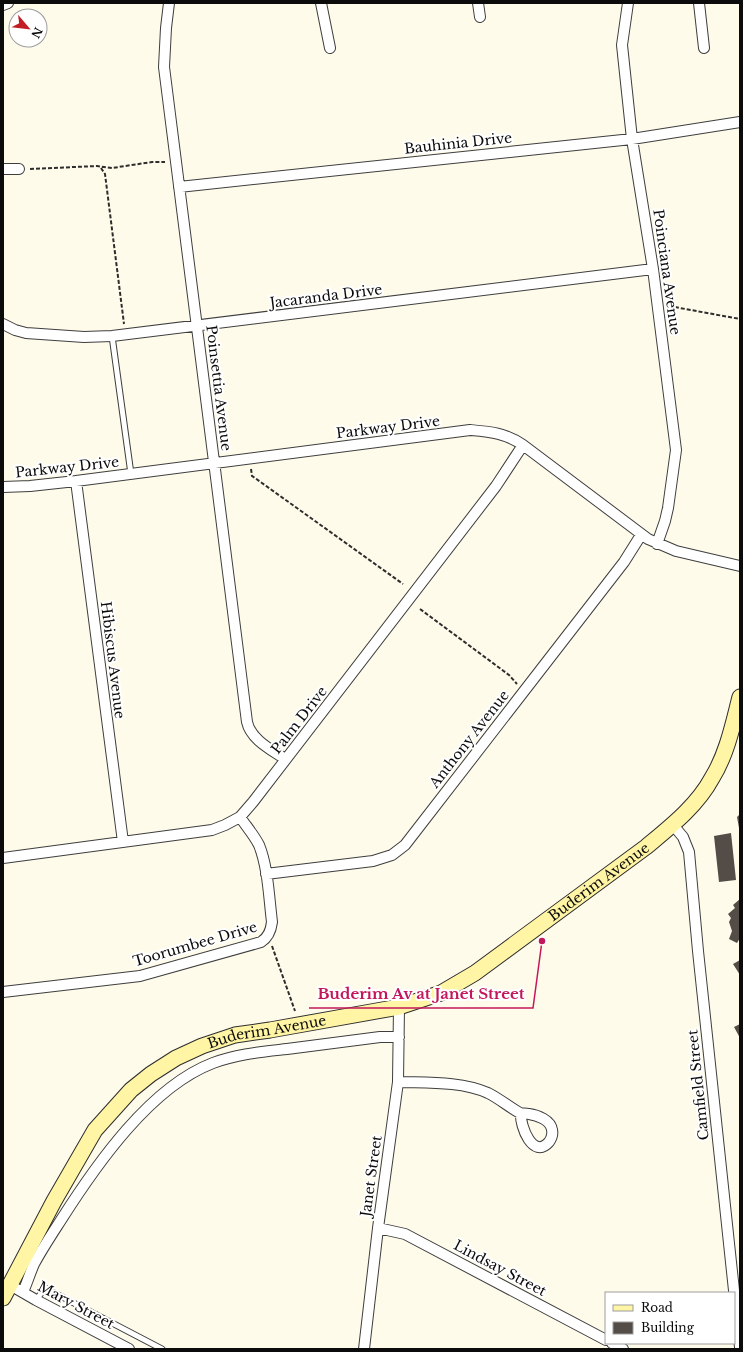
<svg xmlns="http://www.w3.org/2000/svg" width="743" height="1352" font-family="'Libre Baskerville',serif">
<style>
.building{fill:#544c47}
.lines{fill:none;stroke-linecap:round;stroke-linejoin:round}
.lane-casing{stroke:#3e3e3e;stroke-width:7}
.street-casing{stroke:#3e3e3e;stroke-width:12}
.secondary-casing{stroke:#2d2d2d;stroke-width:17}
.path{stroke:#2d2d2d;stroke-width:2;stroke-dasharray:4 2;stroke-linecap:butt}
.lane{stroke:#fff;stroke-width:5}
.street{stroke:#fff;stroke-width:10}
.secondary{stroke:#fff5a5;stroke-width:15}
.labels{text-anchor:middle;stroke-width:4;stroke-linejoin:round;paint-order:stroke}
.street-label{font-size:14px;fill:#0b0b0b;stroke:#fff}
.leader{fill:none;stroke:#c2185b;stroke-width:1.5}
.callout-dot{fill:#c2185b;stroke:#fff;stroke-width:1.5}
.callout-label{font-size:15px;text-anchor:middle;font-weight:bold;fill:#c2185b;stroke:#fff;stroke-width:4;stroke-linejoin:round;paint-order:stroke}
</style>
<rect width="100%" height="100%" fill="#fffbea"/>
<path class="building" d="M740,814V827L739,828L737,817Z
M731,833L736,880L719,882L714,836Z
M740,899V938L737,943L729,939L732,931L729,922L731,918L728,914L735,908L733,905Z
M740,960V975L733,964Z
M740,1024V1038L734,1027Z"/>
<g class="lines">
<g class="lane-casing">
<path id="lane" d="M112,336L131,474
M36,1300L45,1288L162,1349"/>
</g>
<g class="street-casing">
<path id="street" d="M169,3L166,28L164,67L247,722C251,740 272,750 285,759
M321,3L330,48
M478,3L480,17
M628,3L622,45L632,139L653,269L676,450L668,508L665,521L657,544
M699,3L704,48
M3,5L8,3
M3,169H19
M179,187L632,139L740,122
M3,324L15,330L26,333L84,337L112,336L653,269
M76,481L123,842
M3,487L30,486L76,481L470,430C492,432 505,433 523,445L648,539L676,551L740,566
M673,825L683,837L689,852L698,951L740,1347
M3,858L212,830L225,825L240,817L253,802L496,486L523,445
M266,874L373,861L392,855L405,845L624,562L641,535
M3,992L140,976L261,942C269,937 271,930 272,922C269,898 268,867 259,845C254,835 246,826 240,817
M398,1082C427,1083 461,1081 488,1093C500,1099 509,1107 520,1113C523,1114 525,1113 529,1114C537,1115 551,1120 552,1130C553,1134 551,1139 549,1142C533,1160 520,1126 521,1114
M378,1228L405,1234L606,1340
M17,1289L36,1300L129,1349
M23,1292C27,1283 30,1273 34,1264C42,1249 52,1234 61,1220C96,1165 150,1087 213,1063C237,1054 261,1052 287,1049C318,1045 349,1041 380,1037H399
M612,1343L623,1349
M364,1349L378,1228L398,1082L399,1007"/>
</g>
<g class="secondary-casing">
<g id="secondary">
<path id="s1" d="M3,1298L54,1201L95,1130L131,1090L151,1074L176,1058L202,1046L235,1035L270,1030L399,1007L441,993L475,973L646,847C670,827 697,806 712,778C727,754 733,724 740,697"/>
</g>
</g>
<path class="path" d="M101,168L105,174L124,324
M30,169L97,166L112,168L152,162H165
M669,306L740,319
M251,469L252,476L255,478L403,584
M420,609L509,675L517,684
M272,946L295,1011"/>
<use href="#lane" class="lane"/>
<use href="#street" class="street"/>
<use href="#secondary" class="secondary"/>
</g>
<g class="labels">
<g class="street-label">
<text transform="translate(458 143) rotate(-6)" y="5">Bauhinia Drive</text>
<text transform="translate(667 272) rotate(82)" y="5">Poinciana Avenue</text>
<text transform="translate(326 296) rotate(-7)" y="5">Jacaranda Drive</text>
<text transform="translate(219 388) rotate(83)" y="5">Poinsettia Avenue</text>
<text transform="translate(388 427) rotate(-7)" y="5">Parkway Drive</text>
<text transform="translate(67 467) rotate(-6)" y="5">Parkway Drive</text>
<text transform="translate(113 660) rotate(83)" y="5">Hibiscus Avenue</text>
<text transform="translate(299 720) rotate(-52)" y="5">Palm Drive</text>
<text transform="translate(469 739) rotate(-52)" y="5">Anthony Avenue</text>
<text dy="5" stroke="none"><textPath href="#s1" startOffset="768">Buderim Avenue</textPath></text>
<text transform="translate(195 944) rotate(-16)" y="5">Toorumbee Drive</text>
<text dy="5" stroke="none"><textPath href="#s1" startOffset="396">Buderim Avenue</textPath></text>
<text transform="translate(698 1085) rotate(-96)" y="5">Camfield Street</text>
<text transform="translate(371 1176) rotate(-82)" y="5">Janet Street</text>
<text transform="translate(500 1268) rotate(28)" y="5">Lindsay Street</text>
<text transform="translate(76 1305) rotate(28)" y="5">Mary Street</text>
</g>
</g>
<path class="leader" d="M542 941L533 1008H309"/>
<circle class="callout-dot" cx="542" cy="941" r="4"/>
<g class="callout-label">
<text x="421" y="999">Buderim Av at Janet Street</text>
</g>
<rect width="743" height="1352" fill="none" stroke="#0b0b0b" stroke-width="8"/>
<rect x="605" y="1292" width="130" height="52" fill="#ffffff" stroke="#9d9d9d"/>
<rect x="613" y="1305" width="20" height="6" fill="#fff5a5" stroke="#9d9d9d"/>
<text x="641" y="1312" font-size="12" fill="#0b0b0b">Road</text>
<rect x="613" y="1322" width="20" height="12" fill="#544c47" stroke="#9d9d9d"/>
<text x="641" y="1332" font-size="12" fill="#0b0b0b">Building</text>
<g transform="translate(28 28) rotate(118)"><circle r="19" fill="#ffffff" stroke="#9d9d9d"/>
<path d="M0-3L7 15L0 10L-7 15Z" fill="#c21d25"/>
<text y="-6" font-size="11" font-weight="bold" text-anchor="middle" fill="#0b0b0b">N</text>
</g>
</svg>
